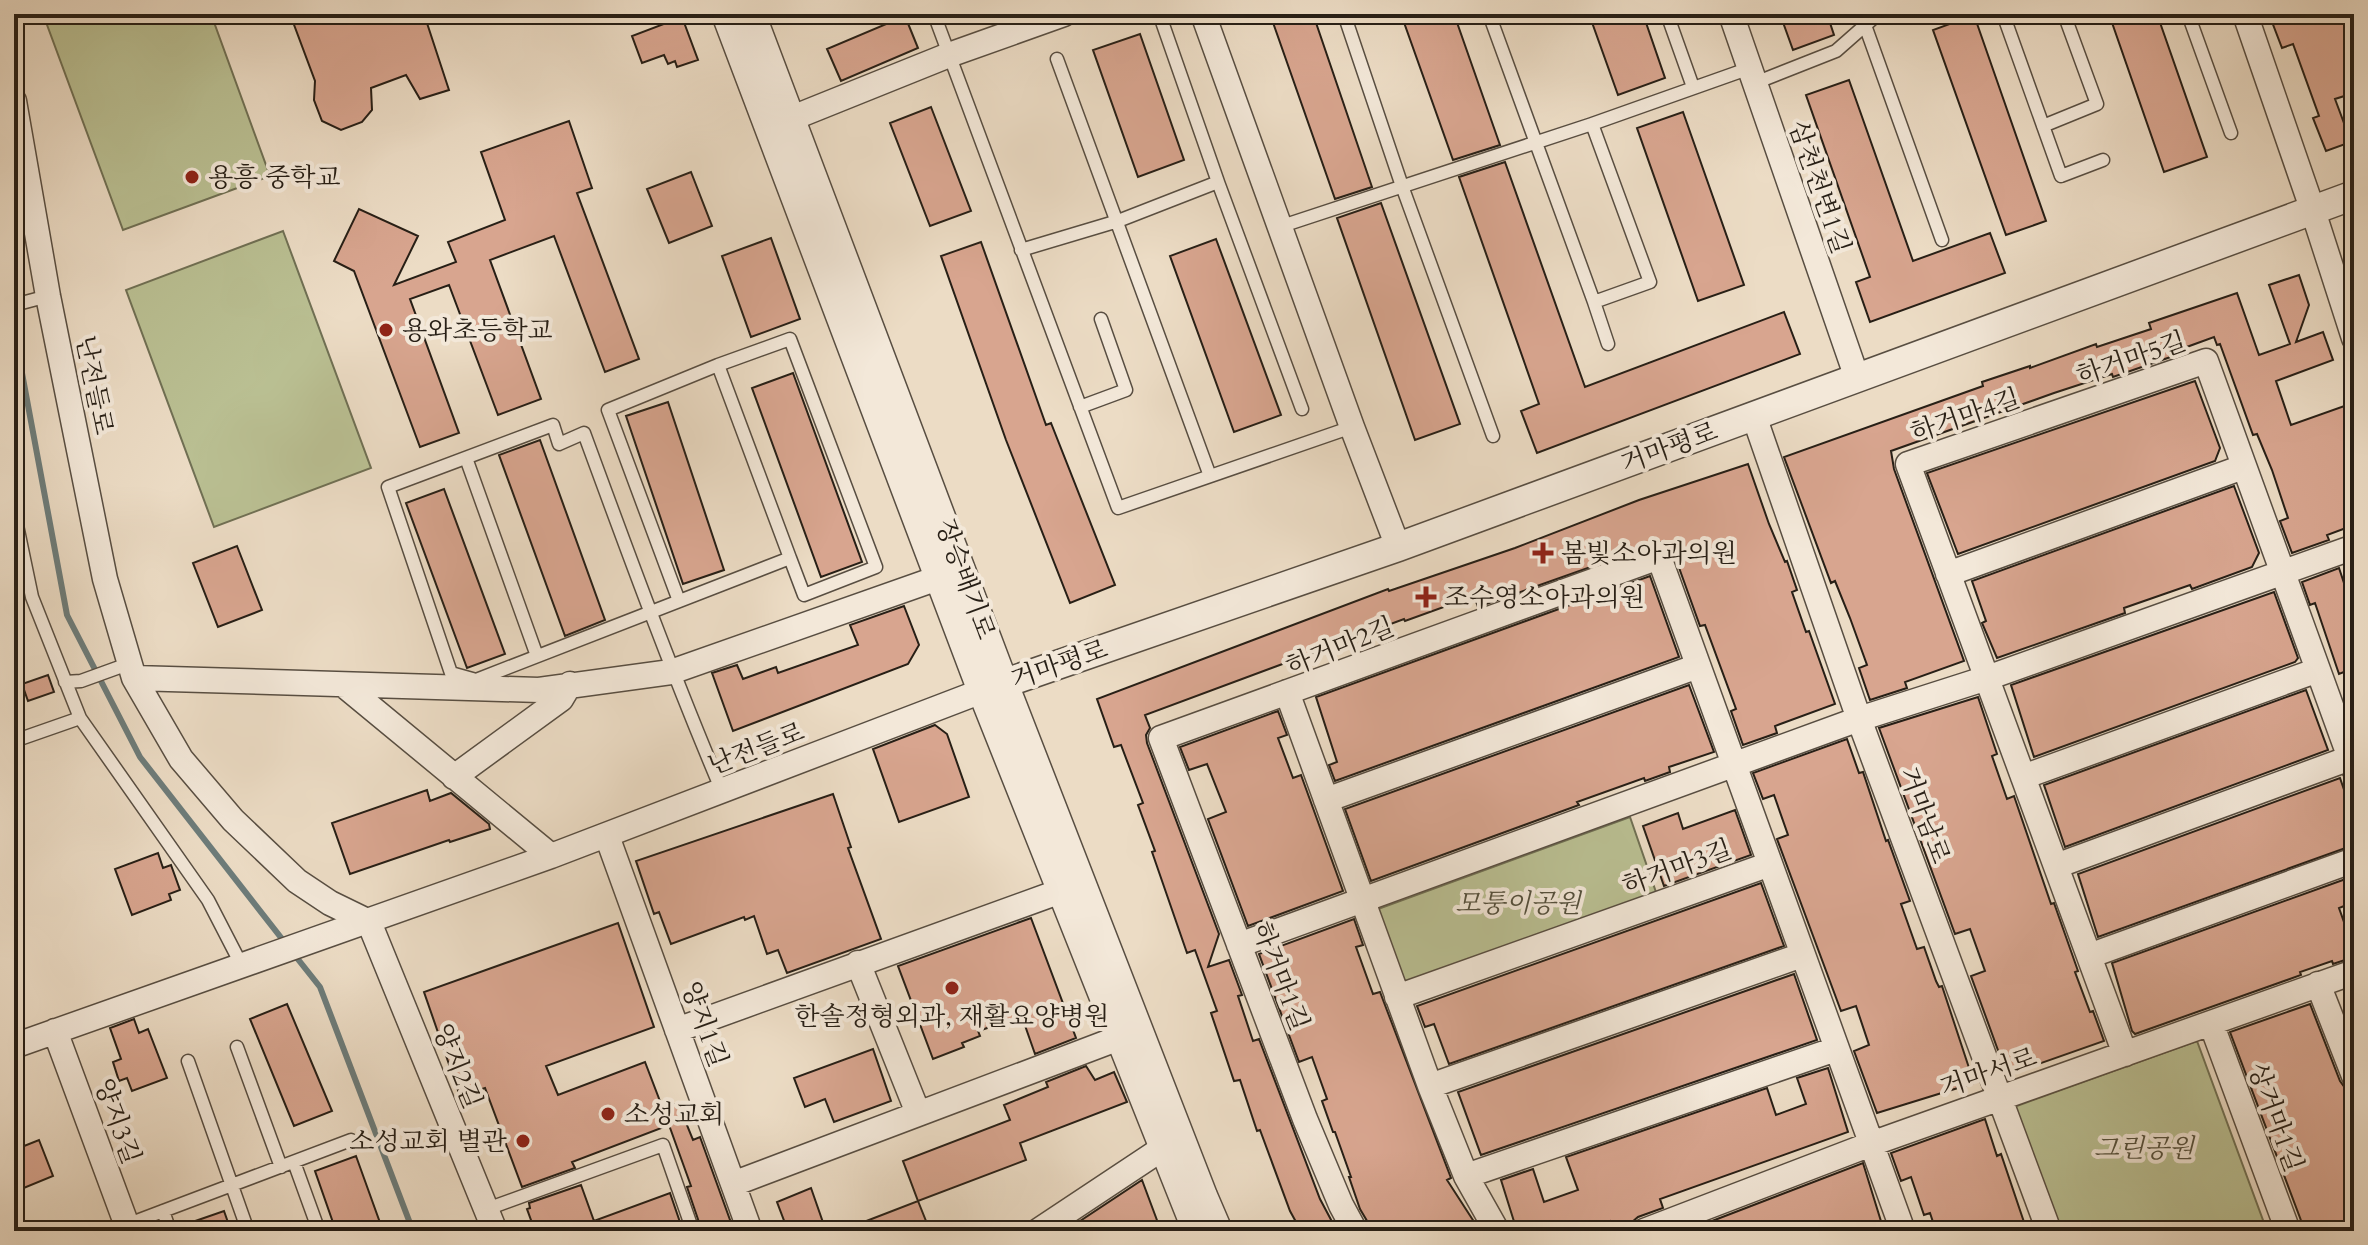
<svg xmlns="http://www.w3.org/2000/svg" width="2368" height="1245" font-family="Cardo,'Noto Serif KR',serif">
<style>
.green{fill:#bac093;stroke:#707054;stroke-width:2}
.lines{fill:none;stroke-linecap:round;stroke-linejoin:round}
.stream{stroke:#6d7c7a;stroke-width:6}
.building{fill:#d8a58f;stroke:#271f16;stroke-width:2}
.service-casing{stroke:#584e42;stroke-width:15}
.minor-casing{stroke:#584e42;stroke-width:27}
.tertiary-casing{stroke:#584e42;stroke-width:31}
.service{stroke:#f3e8d9;stroke-width:12}
.minor{stroke:#f3e8d9;stroke-width:24}
.tertiary{stroke:#f3e8d9;stroke-width:28}
.poi-dot{fill:#8f2418;stroke:#f3e8d9;stroke-width:3}
.labels{text-anchor:middle;stroke-width:8;stroke-linejoin:round;paint-order:stroke}
.poi-label{font-size:26px;fill:#271f16;stroke:#f3e8d9;text-anchor:start}
.street-label{font-size:26px;fill:#271f16;stroke:#f3e8d9}
.park-label{font-size:26px;font-style:italic;fill:#534f3c;stroke:#f3e8d9}
</style>
<rect width="100%" height="100%" fill="#ecdcc5"/>
<filter id="stains"><feTurbulence type="fractalNoise" baseFrequency=".0025" numOctaves="4"/><feColorMatrix values="0 0 0 0 .2 0 0 0 0 .09 0 0 0 0 .02 0 0 0 .5 -.17"/></filter>
<radialGradient id="worn" r=".72"><stop offset=".6" stop-color="#630" stop-opacity="0"/><stop offset="1" stop-color="#630" stop-opacity=".3"/></radialGradient>
<path class="green" d="M43,14H211L270,176L123,230Z
M283,231L371,468L214,527L126,290Z
M1630,817L1658,898L1405,989L1378,909Z
M2197,1041L2267,1231H2058L2014,1107Z"/>
<g class="lines">
<path class="stream" d="M14,330L67,615L140,757L286,944
M293,953L320,987L413,1231"/>
</g>
<path class="building" d="M290,14H424L449,90L420,99L406,75L371,88L372,110L362,122L341,130L322,121L314,100L315,81Z
M1270,14H1313L1372,187L1335,199Z
M1401,14H1454L1500,145L1453,160Z
M1589,14H1643L1665,78L1618,95Z
M1780,14H1827L1834,35L1793,50Z
M2109,14H2157L2207,157L2164,172Z
M2269,14H2354V93L2335,99L2351,142L2326,151L2313,118L2319,116L2293,44L2282,48Z
M1974,15L2046,221L2006,235L1933,30Z
M905,16L918,48L841,81L827,49Z
M682,17L698,60L677,67L675,61L668,64L664,55L642,63L632,36Z
M1140,34L1184,160L1138,177L1093,50Z
M1849,80L1913,261L1990,233L2005,273L1870,322L1856,282L1870,277L1806,95Z
M931,107L971,211L930,226L890,123Z
M1683,112L1744,285L1698,301L1637,128Z
M569,121L592,188L577,193L639,359L605,372L554,236L490,260L541,399L498,415L449,285L410,299L459,433L420,447L354,271L334,261L359,209L418,236L394,285L456,262L448,242L505,220L481,152Z
M1505,162L1585,387L1784,312L1800,354L1537,453L1521,411L1539,404L1459,177Z
M691,172L712,226L669,243L647,189Z
M1381,203L1460,424L1415,440L1337,218Z
M771,238L800,319L751,337L722,256Z
M1216,239L1281,415L1234,432L1170,256Z
M981,242L1046,425L1051,423L1115,585L1070,603L1006,440L941,256Z
M2299,275L2309,305L2296,342L2323,332L2333,360L2276,381L2291,425L2350,404L2354,414V525L2327,535L2329,540L2292,553L2280,521L2288,518L2272,470L2257,434L2253,435L2220,344L2217,345L2214,337L2184,348L2185,352L2113,377L2112,374L2054,393L1891,451L1894,469L1964,661L1905,682L1907,688L1870,700L1859,668L1867,665L1850,618L1835,581L1831,583L1784,457L1983,386L1982,382L2030,366V368L2096,344L2097,347L2151,329L2149,323L2237,293L2259,355L2290,344L2269,285Z
M793,373L862,562L821,577L752,388Z
M2195,381L2220,448L2215,461L1958,554L1927,473Z
M668,402L724,570L683,584L626,416Z
M540,440L605,620L565,636L499,455Z
M1748,464L1769,524L1785,562L1787,561L1797,590L1792,592L1806,632L1809,631L1835,704L1775,726L1777,733L1743,745L1731,711L1736,709L1705,625L1700,626L1673,551L1668,545L1661,542L1478,607L1474,596L1405,621L1404,619L1145,715L1150,728L1146,735L1147,743L1219,934L1208,967L1229,960L1242,995L1238,996L1253,1041L1259,1039L1320,1199L1337,1231H1301L1290,1211L1260,1130L1257,1131L1240,1080L1234,1081L1211,1013L1217,1011L1195,950L1187,953L1152,852L1155,851L1138,805L1143,803L1121,745L1114,747L1097,699L1388,589L1389,591L1515,548L1639,500Z
M2234,486L2259,553L2252,567L2192,589L2190,585L2124,608L2125,613L1997,658L1982,623L1986,621L1972,581Z
M444,489L505,654L467,668L406,503Z
M237,546L262,610L218,627L193,563Z
M2339,568L2350,601L2354,599V668L2339,674L2315,603L2310,605L2302,582Z
M1650,576L1679,657L1335,781L1329,765L1337,762L1316,697Z
M2274,592L2298,658L2295,662L2034,757L2011,685Z
M904,606L919,645L908,664L733,731L712,673L737,665L743,679L776,667L778,673L858,645L850,625Z
M48,675L54,692L28,701L22,684Z
M1689,685L1714,752L1669,767L1670,772L1645,781L1644,778L1577,802L1579,805L1371,881L1345,809Z
M2306,690L2328,750L2065,847L2044,785Z
M1978,697L1997,754L1992,756L2007,799L2014,796L2051,904L2054,903L2078,971L2075,972L2090,1012L2093,1011L2104,1041L2007,1075L1971,976L1985,971L1970,929L1955,934L1879,728Z
M1278,711L1287,735L1278,738L1293,778L1301,775L1343,891L1248,926L1208,819L1226,812L1207,764L1189,770L1180,747Z
M935,725L947,734L969,797L899,822L873,749Z
M1847,739L1859,773L1863,772L1886,841L1888,840L1910,901L1901,904L1917,949L1924,947L1936,981L1939,987L1942,986L1974,1083L1877,1113L1854,1051L1869,1045L1856,1006L1841,1011L1777,839L1788,835L1774,795L1763,799L1753,773Z
M2340,778L2354,819V845L2098,937L2078,874Z
M427,790L430,801L451,793L489,824L490,829L450,842L449,840L350,874L332,823Z
M833,794L851,847L848,848L881,939L787,973L778,950L767,954L754,916L745,920L744,917L671,944L659,912L654,914L636,861Z
M1735,810L1751,855L1664,886L1643,826L1678,813L1683,829Z
M158,853L163,868L171,865L180,890L169,894L171,900L132,915L115,869Z
M2354,876V902L2339,908L2354,950V957L2333,964L2332,961L2300,972L2301,975L2135,1034L2132,1031L2112,963Z
M1761,883L1784,946L1449,1064L1434,1024L1425,1027L1417,1006Z
M1031,918L1076,1038L1035,1054L1022,1017L978,1031L980,1036L962,1043L964,1047L933,1059L898,966Z
M1354,919L1363,945L1356,947L1373,994L1380,992L1451,1178L1447,1180L1480,1231H1373L1360,1209L1349,1177H1351L1335,1132H1333L1322,1101L1327,1099L1312,1057L1299,1062L1259,954Z
M618,923L654,1027L546,1066L558,1095L645,1062L663,1109L678,1103L693,1140L700,1137L734,1231H702L687,1187L691,1186L669,1125L572,1162L575,1168L522,1187L485,1088L460,1096L424,992Z
M1794,974L1817,1040L1481,1155L1458,1092Z
M287,1004L332,1111L294,1126L250,1019Z
M2310,1004L2340,1081L2345,1088L2354,1091V1220L2335,1227L2337,1231H2305L2230,1032Z
M134,1019L139,1033L148,1029L167,1078L132,1091L127,1078L119,1081L113,1062L121,1059L110,1028Z
M873,1049L891,1101L834,1122L825,1099L805,1107L794,1078Z
M1086,1066L1095,1080L1114,1072L1127,1102L1020,1143L1026,1160L918,1201L903,1161L1010,1120L1004,1105L1048,1087L1046,1082Z
M1828,1068L1848,1132L1660,1199L1663,1208L1638,1217L1632,1222L1629,1231H1612L1610,1221L1581,1231H1517L1501,1180L1533,1169L1544,1202L1578,1190L1566,1157L1767,1088L1776,1115L1806,1104L1797,1078Z
M1985,1119L1997,1156L2001,1154L2027,1231H1936L1930,1213L1924,1215L1911,1177L1901,1181L1891,1153Z
M39,1140L53,1176L14,1192V1150Z
M356,1156L383,1231H336L315,1171Z
M1863,1163L1884,1231H1686Z
M1142,1180L1161,1231H1065Z
M581,1185L594,1221L670,1193L683,1231H535L527,1209L530,1208L529,1203Z
M811,1188L826,1231H788L777,1202Z
M918,1201L930,1231H843V1230Z
M224,1211L231,1231H179L178,1227Z"/>
<g class="lines">
<g class="service-casing">
<path id="service" d="M934,14L1118,508L1352,427
M1344,14L1402,186L1493,436
M1489,14L1594,302L1650,282L1592,124
M1667,14L1693,87
M1861,14L1942,240
M2003,14L2061,176L2103,160
M2188,14L2231,133
M1057,59L1210,476
M1755,83L1836,51L1878,14
M2043,126L2097,104L2064,14
M1218,182L1302,409
M1279,227L1592,124L1750,68
M1021,250L1118,221L1218,182L1160,16
M1594,302L1608,344
M14,305L48,296
M718,365L790,339L876,567L804,595L790,558
M1080,407L1126,390L1101,319
M466,458L537,656
M14,511L32,597L80,718
M679,601L608,410L718,365L790,558L476,680L451,673L388,487L553,425L559,444L584,433C628,553 672,673 722,791
M65,682L81,681L128,664
M17,740L80,718L208,900L241,964
M237,1047L281,1167
M188,1061L248,1231
M294,1162L319,1231
M487,1209L663,1145L693,1231
M163,1211L170,1231
M126,1225L351,1140"/>
</g>
<g class="minor-casing">
<path id="minor" d="M1203,14L1352,427L1398,547
M1731,14L1857,378
M2245,14L2313,211L2354,338
M14,101L48,296L105,579L134,678L181,759L233,820L297,881L330,903L369,922L495,1231
M775,125L949,55L1064,14
M1754,416L1859,719L2049,1231
M1948,574L2243,467
M134,678L539,690L671,672L938,578
M345,686L551,856
M1287,692L1430,1086L1466,1176L1497,1231
M454,777L561,699L570,684
M2023,777L2318,670
M1326,800L1698,666
M607,836L750,1231
M2056,866L2350,758
M1239,945L1859,719L1987,678L2354,547
M2089,956L2354,860
M858,963L918,1113
M2318,984L2354,1076
M1397,997L1770,864
M2211,1023L2288,1231
M677,1030L1061,891
M55,1031L129,1231
M14,1046L551,856L982,691
M2125,1054L1908,464L2206,361L2354,769
M1430,1086L1802,955
M1466,1176L1836,1049
M733,1184L1119,1038
M1038,1231L1163,1148
M1355,1231L1341,1205L1305,1119L1161,738L1659,557L1903,1231
M1644,1231L1871,1144L2354,972"/>
</g>
<g class="tertiary-casing">
<path id="tertiary" d="M726,14L982,691L1197,1231
M751,14L1004,684L1203,1196L1218,1231
M982,691L1398,547L2354,195"/>
</g>
<use href="#service" class="service"/>
<use href="#minor" class="minor"/>
<use href="#tertiary" class="tertiary"/>
</g>
<g class="poi-dot">
<circle cx="192" cy="177" r="8"/>
<circle cx="386" cy="330" r="8"/>
<path d="M1539 541h8v8h8v8h-8v8h-8v-8h-8v-8h8z"/>
<path d="M1422 585h8v8h8v8h-8v8h-8v-8h-8v-8h8z"/>
<circle cx="952" cy="988" r="8"/>
<circle cx="608" cy="1114" r="8"/>
<circle cx="523" cy="1141" r="8"/>
</g>
<g class="labels">
<g class="poi-label">
<text x="208" y="186">용흥 중학교</text>
<text x="402" y="339">용와초등학교</text>
<text x="1561" y="562">봄빛소아과의원</text>
<text x="1444" y="606">조수영소아과의원</text>
<text x="952" y="1025" text-anchor="middle">한솔정형외과, 재활요양병원</text>
<text x="624" y="1123">소성교회</text>
<text x="507" y="1150" text-anchor="end">소성교회 별관</text>
</g>
<g class="street-label">
<text transform="translate(1820 187) rotate(71)" y="9">삼천천변1길</text>
<text transform="translate(2131 358) rotate(-19)" y="9">하거마5길</text>
<text transform="translate(95 385) rotate(79)" y="9">난전들로</text>
<text transform="translate(1965 415) rotate(-19)" y="9">하거마4길</text>
<text transform="translate(1669 447) rotate(-20)" y="9">거마평로</text>
<text transform="translate(966 579) rotate(70)" y="9">장승배기로</text>
<text transform="translate(1340 646) rotate(-22)" y="9">하거마2길</text>
<text transform="translate(1059 664) rotate(-19)" y="9">거마평로</text>
<text transform="translate(756 748) rotate(-21)" y="9">난전들로</text>
<text transform="translate(1925 815) rotate(70)" y="9">거마남로</text>
<text transform="translate(1677 867) rotate(-20)" y="9">하거마3길</text>
<text transform="translate(1281 976) rotate(69)" y="9">하거마1길</text>
<text transform="translate(705 1024) rotate(70)" y="9">양지1길</text>
<text transform="translate(458 1066) rotate(68)" y="9">양지2길</text>
<text transform="translate(1988 1072) rotate(-19)" y="9">거마서로</text>
<text transform="translate(2276 1117) rotate(70)" y="9">상거마1길</text>
<text transform="translate(118 1121) rotate(70)" y="9">양지3길</text>
</g>
<g class="park-label">
<text x="1518" y="912">모퉁이공원</text>
<text x="2144" y="1157">그린공원</text>
</g>
</g>
<rect width="2368" height="1245" fill="none" stroke="#ecdcc5" stroke-width="48"/>
<rect x="16" y="16" width="2336" height="1213" fill="none" stroke="#271f16" stroke-width="4"/>
<rect x="24" y="24" width="2320" height="1197" fill="none" stroke="#271f16" stroke-width="2"/>
<rect width="100%" height="100%" filter="url(#stains)"/>
<rect width="100%" height="100%" fill="url(#worn)"/>
</svg>
